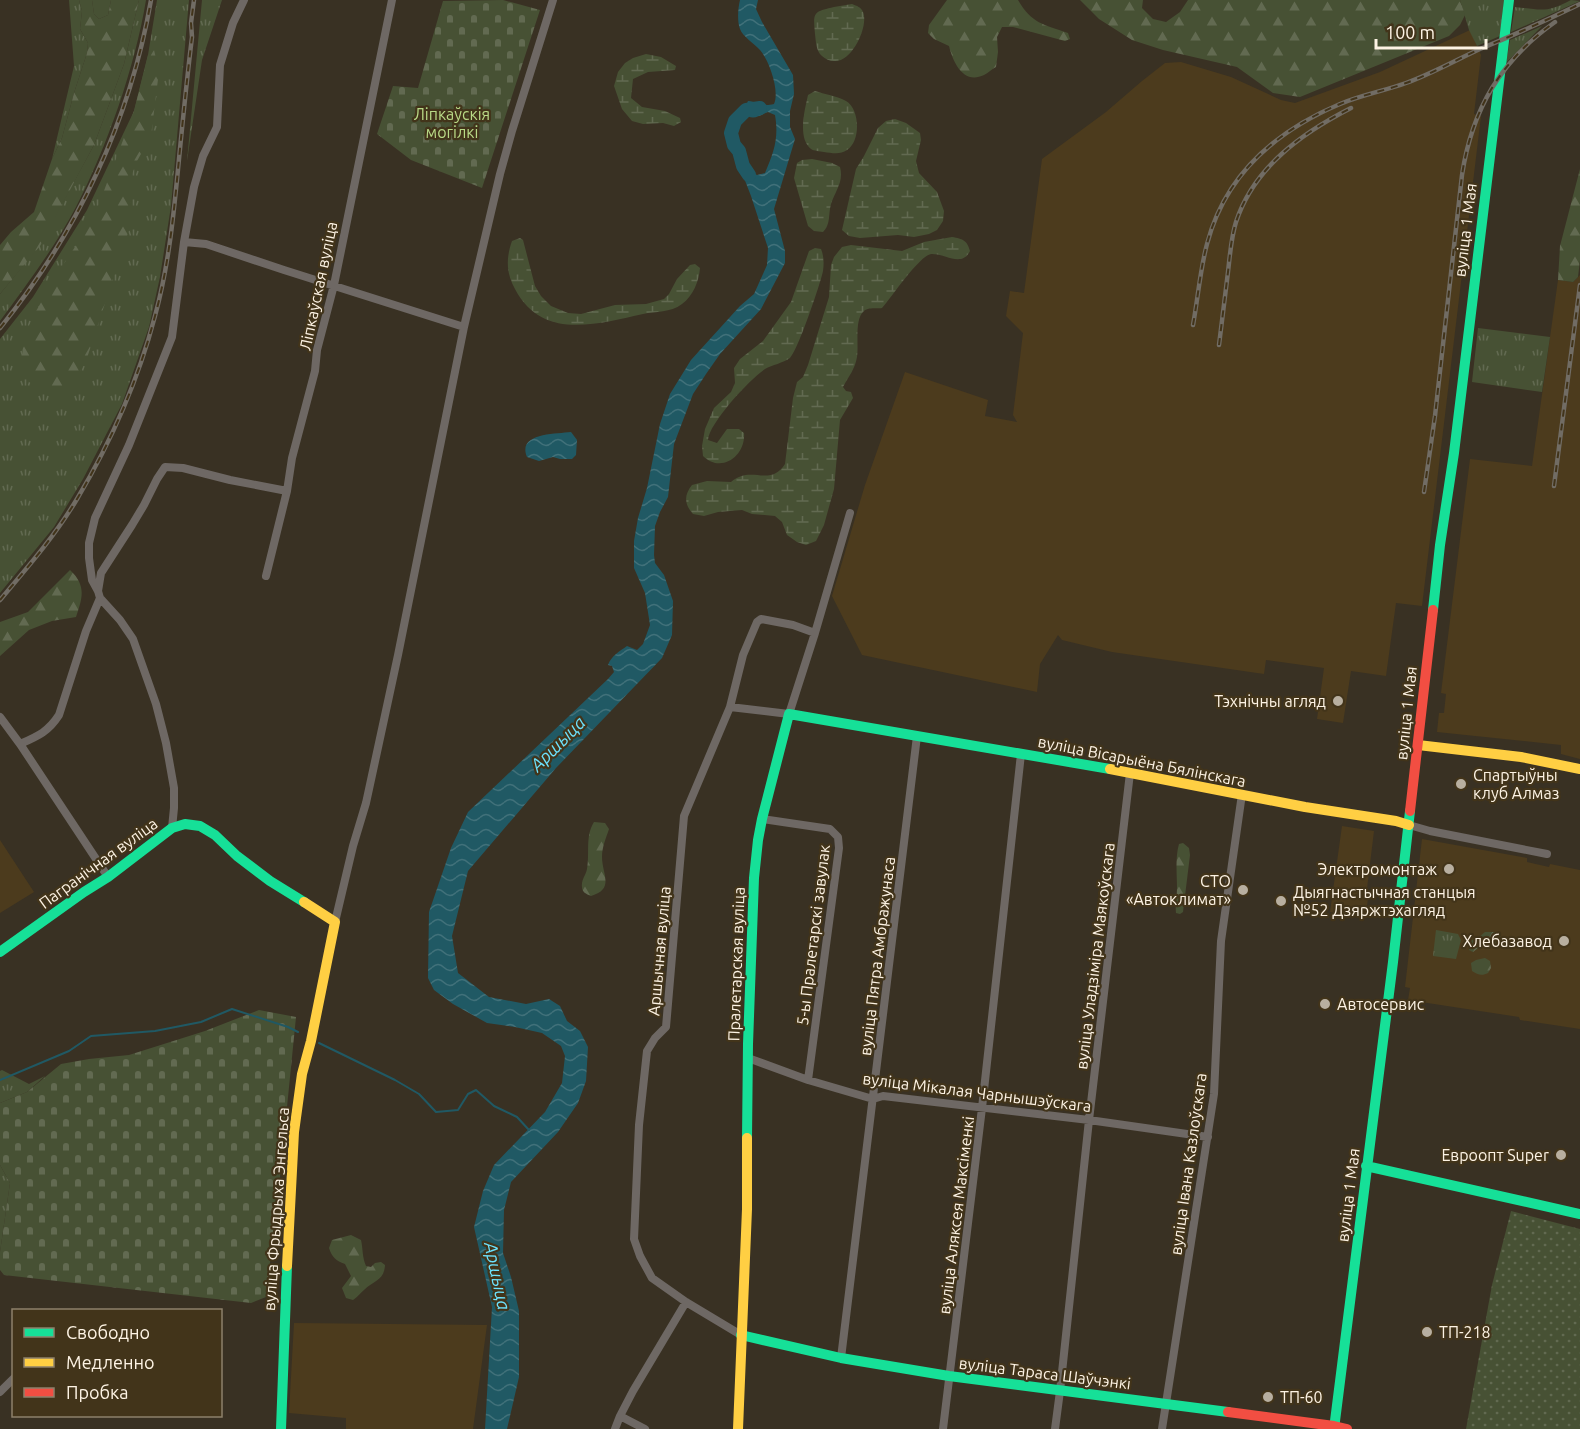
<svg xmlns="http://www.w3.org/2000/svg" width="1580" height="1429" font-family="Ubuntu,sans-serif">
<style>
.built{fill:#4c3b1d}
.grass{fill:url(#grass-tufts)}
.forest{fill:url(#forest-firs)}
.wetland{fill:url(#wetland-marsh)}
.cemetery{fill:url(#cemetery-stones)}
.park{fill:url(#park-dots)}
.water{fill:url(#water-waves)}
.lines{fill:none;stroke-linecap:round;stroke-linejoin:round}
.stream{stroke:#205964;stroke-width:2}
.river{stroke:#205964;stroke-width:14}
.street{stroke:#6e6864;stroke-width:8}
.fast{stroke:#16e098;stroke-width:10}
.slow{stroke:#ffcf43;stroke-width:10}
.jam{stroke:#f24e42;stroke-width:10}
.rail-casing{stroke:#716c64;stroke-width:4.5}
.rail{stroke:#42341a;stroke-width:2;stroke-dasharray:7;stroke-linecap:butt}
.poi-dot{fill:#b8afa0;stroke:#42341a;stroke-width:2}
.labels{text-anchor:middle;stroke-width:4.5;stroke-linejoin:round;paint-order:stroke}
.park-label{font-size:16px;fill:#b9da87;stroke:#42341a}
.street-label{font-size:16px;fill:#fdf3e4;stroke:#42341a}
.poi-label{font-size:16px;fill:#fdf3e4;stroke:#42341a;text-anchor:end}
.water-label{font-size:18px;font-style:italic;fill:#6ce3ff;stroke:#42341a}
</style>
<defs>
<pattern id="grass-tufts" width="24" height="20" patternUnits="userSpaceOnUse" patternTransform="scale(1.5)"><rect width="24" height="20" fill="#475134"/><path d="M3 7l-1-3M5 7V3M7 7l1-3M15 17l-1-3M17 17v-4M19 17l1-3" fill="none" stroke="#626a51"/></pattern>
<pattern id="forest-firs" width="22" height="20" patternUnits="userSpaceOnUse" patternTransform="scale(1.5)"><rect width="22" height="20" fill="#475134"/><path d="M5 1l3.5 6h-7zM16 11l3.5 6h-7z" fill="#626a51"/></pattern>
<pattern id="wetland-marsh" width="20" height="14" patternUnits="userSpaceOnUse" patternTransform="scale(1.5)"><rect width="20" height="14" fill="#475134"/><path d="M1 5h8M5 5V1M11 12h8M15 12V8" fill="none" stroke="#626a51"/></pattern>
<pattern id="cemetery-stones" width="16" height="16" patternUnits="userSpaceOnUse" patternTransform="scale(1.5)"><rect width="16" height="16" fill="#475134"/><path d="M2 7V4a2 2 0 0 1 4 0v3zM10 15v-3a2 2 0 0 1 4 0v3z" fill="#626a51"/></pattern>
<pattern id="park-dots" width="8" height="8" patternUnits="userSpaceOnUse" patternTransform="scale(1.5)"><rect width="8" height="8" fill="#475134"/><path d="M2 2h.1M6 6h.1" fill="none" stroke="#626a51" stroke-width="1.8" stroke-linecap="round"/></pattern>
<pattern id="water-waves" width="16" height="10" patternUnits="userSpaceOnUse" patternTransform="scale(1.5)"><rect width="16" height="10" fill="#205964"/><path d="M0 5q4-4 8 0t8 0" fill="none" stroke="#41717a"/></pattern>
</defs>
<rect width="100%" height="100%" fill="#393123"/>
<path class="built" d="M1470,30L1481,55L1474,114L1481,116L1422,606L1396,603L1386,676L1351,671L1343,723L1317,719L1324,668L1266,660L1264,674L1112,652L1062,640L1058,635L1040,664L1037,692L862,655L832,596L865,485L905,372L988,400L985,416L1017,422L1013,415L1023,333L1006,316L1010,291L1024,293L1042,159L1106,112L1142,81L1165,63L1181,62L1231,77L1281,100L1295,103L1380,72Z
M1580,275V759L1561,754V745L1437,732L1439,713H1444L1446,694L1441,693L1470,459L1532,466L1558,280L1573,282Z
M1342,826L1374,831L1366,897L1368,898L1367,906L1360,905L1358,916L1330,912Z
M1422,839L1527,858V862L1540,865L1549,867L1550,864L1580,870V1029L1520,1020L1519,1017L1408,1000L1410,988L1405,987Z
M0,840L34,892L0,913Z
M294,1323L487,1325L473,1429H346V1418L289,1413Z"/>
<path class="grass" d="M69,0H79L82,11L80,29L88,43L87,53L74,93L62,138L52,159L74,66Z
M92,0H111L108,15L99,19L94,14Z
M139,0H146C135,67 107,147 76,207C55,247 27,284 0,321V294L39,246L94,145L124,64Z
M157,0H189L171,206L160,277L149,327L122,404L83,479L54,527L0,593V339L33,297L87,210L134,111L148,55Z
M202,0H222L202,60L187,161Z
M1460,0H1504L1500,36L1477,46L1469,30Z
M1571,0L1580,1L1511,32L1515,7C1542,10 1547,13 1571,0Z
M1542,26L1506,63L1510,40Z
M1478,328L1550,337L1542,392L1472,382Z
M1436,930L1458,934L1461,940L1456,959L1433,956Z
M2,1070L29,1084L45,1076L27,1092L0,1103V1071Z
M0,1165L10,1183L0,1252Z"/>
<path class="forest" d="M79,0H92L94,14L99,19L108,15L111,0H139L124,64L94,145L40,246L0,294V245L11,232L34,212L52,159L62,138L74,93L87,53L88,43L80,29L82,11Z
M947,0H1018C1032,24 1043,24 1068,33L1070,39L1065,41L1013,27H1002L997,37L998,52L996,67C992,69 988,73 984,75C963,85 953,62 949,46L934,39L928,33L929,25Z
M1080,0H1143L1142,8L1153,19L1166,22L1180,12L1188,0H1460L1465,15L1460,25L1449,36L1300,97L1273,93L1237,67L1163,50L1132,40L1099,19Z
M154,50L159,71L151,136L137,161L132,174L128,193L132,206V221L85,364L65,391L45,392L29,382L22,365L23,339L35,313L59,271L93,220L134,111L148,55Z
M1580,169V260L1578,277L1573,282L1558,280L1560,246Z
M70,570C86,585 83,597 76,617L52,621L29,630L0,656V622L28,612Z
M594,822L605,823L609,829C606,838 602,847 602,857C602,874 615,889 591,896C586,894 582,892 582,887C581,880 586,875 587,869C590,853 585,836 594,822Z
M1183,843L1189,848L1190,855L1183,912L1180,914L1176,913C1175,904 1177,897 1177,888C1177,874 1175,858 1179,844Z
M1485,932H1494L1500,935L1502,941L1499,947L1478,948L1473,952L1469,950V945L1472,940L1479,937Z
M1485,958L1490,961L1491,968L1488,973C1482,976 1478,975 1472,971L1471,963L1476,960Z
M351,1235L361,1240C363,1249 362,1257 366,1266L371,1267L375,1263L381,1262L385,1265C384,1281 374,1280 364,1290C360,1293 358,1297 353,1300L346,1298L342,1288L351,1276L345,1264C336,1261 332,1257 329,1248L332,1240Z"/>
<path class="wetland" d="M852,4C857,6 861,7 863,12C869,26 852,63 834,61C830,61 825,59 822,56C816,51 816,42 815,34C813,12 813,12 834,7C840,6 846,5 852,4Z
M646,54L661,57L676,66L675,70L648,72L633,79L631,98L642,107L665,111L680,118L681,122L674,126L663,123L643,124L632,121L622,109L614,86L618,72L625,63L633,58Z
M815,91C824,94 837,96 846,101C860,109 861,141 847,150C840,155 832,153 824,152C820,151 814,151 811,149C797,138 805,109 808,95Z
M895,119L906,123L920,133L921,140L916,161L919,173L937,192L944,211L943,221L937,230L929,234L914,237L898,235L860,238L849,236L842,230L856,169L864,156L878,128L886,121Z
M812,159L832,163L840,167C844,182 835,191 831,204C828,215 831,224 823,232L814,231L808,226L794,178L797,163L802,160Z
M952,237C963,239 967,240 970,251C962,268 944,253 931,254C919,256 891,298 882,308C877,309 868,307 864,311C854,319 859,345 857,357C855,369 849,376 843,387L846,391L851,392L853,398L840,420L834,489L824,525L816,541L806,545L797,542L787,535L782,522L775,516L752,514L742,510L718,512L704,516L693,514C684,504 684,495 692,485L707,481L731,482C751,464 770,488 785,464L793,398L797,382L803,377L808,365L829,297L831,265L834,257L842,247L851,245L902,251L924,242Z
M520,238L523,240L535,286L541,296L551,306L568,313L581,314L615,305L646,304L664,299L669,294L677,279L690,265L695,264L700,268C699,281 693,296 682,304C670,313 656,311 643,314C597,324 542,341 515,289C506,273 506,258 512,241Z
M815,248L821,249C824,256 824,264 823,271C820,285 798,350 790,358C783,363 772,365 765,369C750,379 709,423 708,440L717,443L727,429H739L744,433C746,456 721,474 703,456L702,446L705,429L714,408L731,392L735,383L734,368L740,359L763,341L791,302L809,251Z"/>
<path class="cemetery" d="M503,0L540,10L482,188L411,160L377,134L393,86L418,88L443,1Z
M259,1010L296,1017L279,1187L266,1297L251,1303L4,1275L0,1270V1252L10,1183L0,1165V1103L27,1092L61,1064L89,1059L129,1055L205,1031Z"/>
<path class="park" d="M1511,1211L1580,1229V1429H1466L1492,1285Z"/>
<path class="water" d="M740,0H758L756,9L762,22L793,75L794,94L790,111V127L795,139L774,209L785,251V263L761,309L720,354L706,374L693,394L674,444L668,497L660,512L655,526L654,555L655,563L664,575L673,601L672,635L662,658L556,768L468,871L452,936L458,973L489,997L526,1004L549,999L560,1006L567,1021L580,1031L588,1047L586,1081L578,1103L558,1132L511,1182L504,1210L503,1253L511,1277L519,1311V1377L507,1429H485L492,1307L474,1227L483,1191L494,1165L545,1112L562,1083L565,1056L561,1046L542,1033L515,1027L487,1023L453,1004L434,990L428,978L429,912L451,848L468,812L608,679L614,672L612,666L608,665C611,656 620,651 627,646L637,650L643,644L650,625L645,593L634,568V541L638,518L647,488L660,424L670,394L691,360L740,306L754,294L767,265L768,248L751,196L739,165V160L742,159L752,172L757,175L765,173C774,152 779,138 775,115L768,112C758,116 752,122 743,112L748,101C759,102 761,107 774,104C780,91 769,60 760,50C754,43 743,37 740,29C737,21 738,8 740,0Z
M571,432L577,440L576,455L572,459H560L553,457L539,461L527,457C517,433 555,434 571,432Z"/>
<g class="lines">
<path class="stream" d="M319,1043L395,1080L419,1094L436,1112L458,1110L468,1094L476,1090L494,1106L517,1117L529,1130
M0,1080L69,1051L91,1036L155,1031L201,1022L232,1009L288,1027L298,1032"/>
<path class="river" d="M749,175L743,166L739,151L734,145L731,133L735,121L746,110L760,108"/>
<path class="street" d="M184,242L206,244L284,270L464,327
M266,576L287,491L292,458L315,371L317,350L334,285L392,0
M98,591L101,573L132,525L144,505L157,479L165,467L183,468L230,480L287,491
M730,707L789,714L815,633L850,513
M0,717L20,744L108,877
M20,744C38,736 48,732 59,715L86,631L100,598
M762,819L830,829L838,837L839,848L808,1080
M1409,825L1430,831L1547,854
M172,828L174,808V788L166,743L156,704L133,639L120,620L100,598L98,591L92,580L89,558V543L95,518L129,445L172,337L184,242L194,187L203,156L217,127L220,65L233,23L244,0
M335,922L353,846L366,803L398,655L464,327L500,174L512,131L553,0
M748,1058L808,1080L873,1099L883,1096L1089,1120L1208,1137
M741,1335L686,1302L652,1278L640,1256L634,1239L639,1125L647,1051L655,1038L666,1027L684,816L730,707L743,655L757,622L761,619L793,625L815,633
M841,1358L917,736
M0,1392L14,1378
M620,1416L645,1429
M615,1429L620,1416L633,1391L686,1302
M943,1429L982,1108L1021,754
M1055,1429L1060,1391L1089,1120L1130,773
M1162,1429L1214,1094L1221,941L1242,794"/>
<path class="fast" d="M1433,610L1440,545L1454,453L1509,0
M0,952L84,892L108,877L172,828L185,824L200,826L215,835L237,856L270,881L304,902
M747,1138L748,1044L754,878L758,840L762,819L789,714L1110,769
M1366,1166L1580,1214
M741,1335L841,1358L949,1376L1228,1412
M281,1429L287,1266
M1334,1429L1393,962L1410,811"/>
<path class="slow" d="M1418,745L1521,757L1580,769
M1110,769L1305,807L1396,821L1409,825
M287,1266L294,1132L302,1074L311,1041L335,922L304,902
M738,1429L747,1209V1138"/>
<path class="jam" d="M1410,811L1433,610
M1228,1412L1334,1426L1347,1429"/>
<g class="rail-casing">
<path id="rail" d="M1193,325C1198,298 1200,270 1207,244C1225,175 1276,131 1340,104C1361,95 1384,91 1406,83C1431,74 1456,60 1480,49C1514,35 1547,20 1580,4
M0,328C77,233 130,121 151,0
M1219,345C1222,321 1225,296 1228,272C1230,255 1231,238 1236,222C1254,167 1302,133 1351,108
M1554,486L1580,285
M1424,492L1435,416L1462,175C1472,109 1501,60 1555,22
M0,600C27,568 55,536 77,499C111,442 138,381 155,316C169,265 174,212 179,159C183,118 187,78 192,37L191,23L194,0"/>
</g>
<use href="#rail" class="rail"/>
</g>
<g class="poi-dot">
<circle cx="1338" cy="701" r="6"/>
<circle cx="1461" cy="784" r="6"/>
<circle cx="1449" cy="869" r="6"/>
<circle cx="1243" cy="890" r="6"/>
<circle cx="1281" cy="901" r="6"/>
<circle cx="1564" cy="941" r="6"/>
<circle cx="1325" cy="1004" r="6"/>
<circle cx="1561" cy="1155" r="6"/>
<circle cx="1427" cy="1332" r="6"/>
<circle cx="1268" cy="1397" r="6"/>
</g>
<g class="labels">
<g class="park-label">
<text x="452" y="120">Ліпкаўскія<tspan x="452" dy="18">могілкі</tspan></text>
</g>
<g class="street-label">
<text transform="translate(1465 230) rotate(-83)" y="6">вуліца 1 Мая</text>
<text transform="translate(318 286) rotate(-78)" y="6">Ліпкаўская вуліца</text>
<text transform="translate(1406 713) rotate(-84)" y="6">вуліца 1 Мая</text>
<text transform="translate(1142 761) rotate(11)" y="6">вуліца Вісарыёна Бялінскага</text>
<text transform="translate(98 863) rotate(-36)" y="6">Пагранічная вуліца</text>
<text transform="translate(813 935) rotate(-83)" y="6">5-ы Пралетарскі завулак</text>
<text transform="translate(659 951) rotate(-85)" y="6">Аршычная вуліца</text>
<text transform="translate(877 956) rotate(-83)" y="6">вуліца Пятра Амбражунаса</text>
<text transform="translate(1095 956) rotate(-83)" y="6">вуліца Уладзіміра Маякоўскага</text>
<text transform="translate(736 964) rotate(-88)" y="6">Пралетарская вуліца</text>
<text transform="translate(977 1092) rotate(7)" y="6">вуліца Мікалая Чарнышэўскага</text>
<text transform="translate(1188 1164) rotate(-82)" y="6">вуліца Івана Казлоўскага</text>
<text transform="translate(1348 1195) rotate(-83)" y="6">вуліца 1 Мая</text>
<text transform="translate(276 1209) rotate(-86)" y="6">вуліца Фрыдрыха Энгельса</text>
<text transform="translate(956 1215) rotate(-83)" y="6">вуліца Аляксея Максіменкі</text>
<text transform="translate(1045 1373) rotate(7)" y="6">вуліца Тараса Шаўчэнкі</text>
</g>
<g class="poi-label">
<text x="1326" y="707">Тэхнічны агляд</text>
<text x="1473" y="781" text-anchor="start">Спартыўны<tspan x="1473" dy="18">клуб Алмаз</tspan></text>
<text x="1437" y="875">Электромонтаж</text>
<text x="1231" y="887">СТО<tspan x="1231" dy="18">«Автоклимат»</tspan></text>
<text x="1293" y="898" text-anchor="start">Дыягнастычная станцыя<tspan x="1293" dy="18">№52 Дзяржтэхагляд</tspan></text>
<text x="1552" y="947">Хлебазавод</text>
<text x="1337" y="1010" text-anchor="start">Автосервис</text>
<text x="1549" y="1161">Евроопт Super</text>
<text x="1439" y="1338" text-anchor="start">ТП-218</text>
<text x="1280" y="1403" text-anchor="start">ТП-60</text>
</g>
<g class="water-label">
<text transform="translate(558 744) rotate(-45)" y="6">Аршыца</text>
<text transform="translate(497 1276) rotate(78)" y="6">Аршыца</text>
</g>
</g>
<rect x="12" y="1309" width="210" height="108" fill="#42341a" stroke="#8d806b" stroke-width="1.5"/>
<rect x="24" y="1328" width="30" height="9" fill="#16e098" stroke="#8d806b" stroke-width="1.5"/>
<text x="66" y="1339" font-size="18" fill="#fdf3e4">Свободно</text>
<rect x="24" y="1358" width="30" height="9" fill="#ffcf43" stroke="#8d806b" stroke-width="1.5"/>
<text x="66" y="1369" font-size="18" fill="#fdf3e4">Медленно</text>
<rect x="24" y="1388" width="30" height="9" fill="#f24e42" stroke="#8d806b" stroke-width="1.5"/>
<text x="66" y="1399" font-size="18" fill="#fdf3e4">Пробка</text>
<path d="M1376 39v9h110v-9" fill="none" stroke="#fdf3e4" stroke-width="3"/>
<text x="1385" y="39" font-size="18" fill="#fdf3e4" stroke="#42341a" stroke-width="4.5" paint-order="stroke">100 m</text>
</svg>
